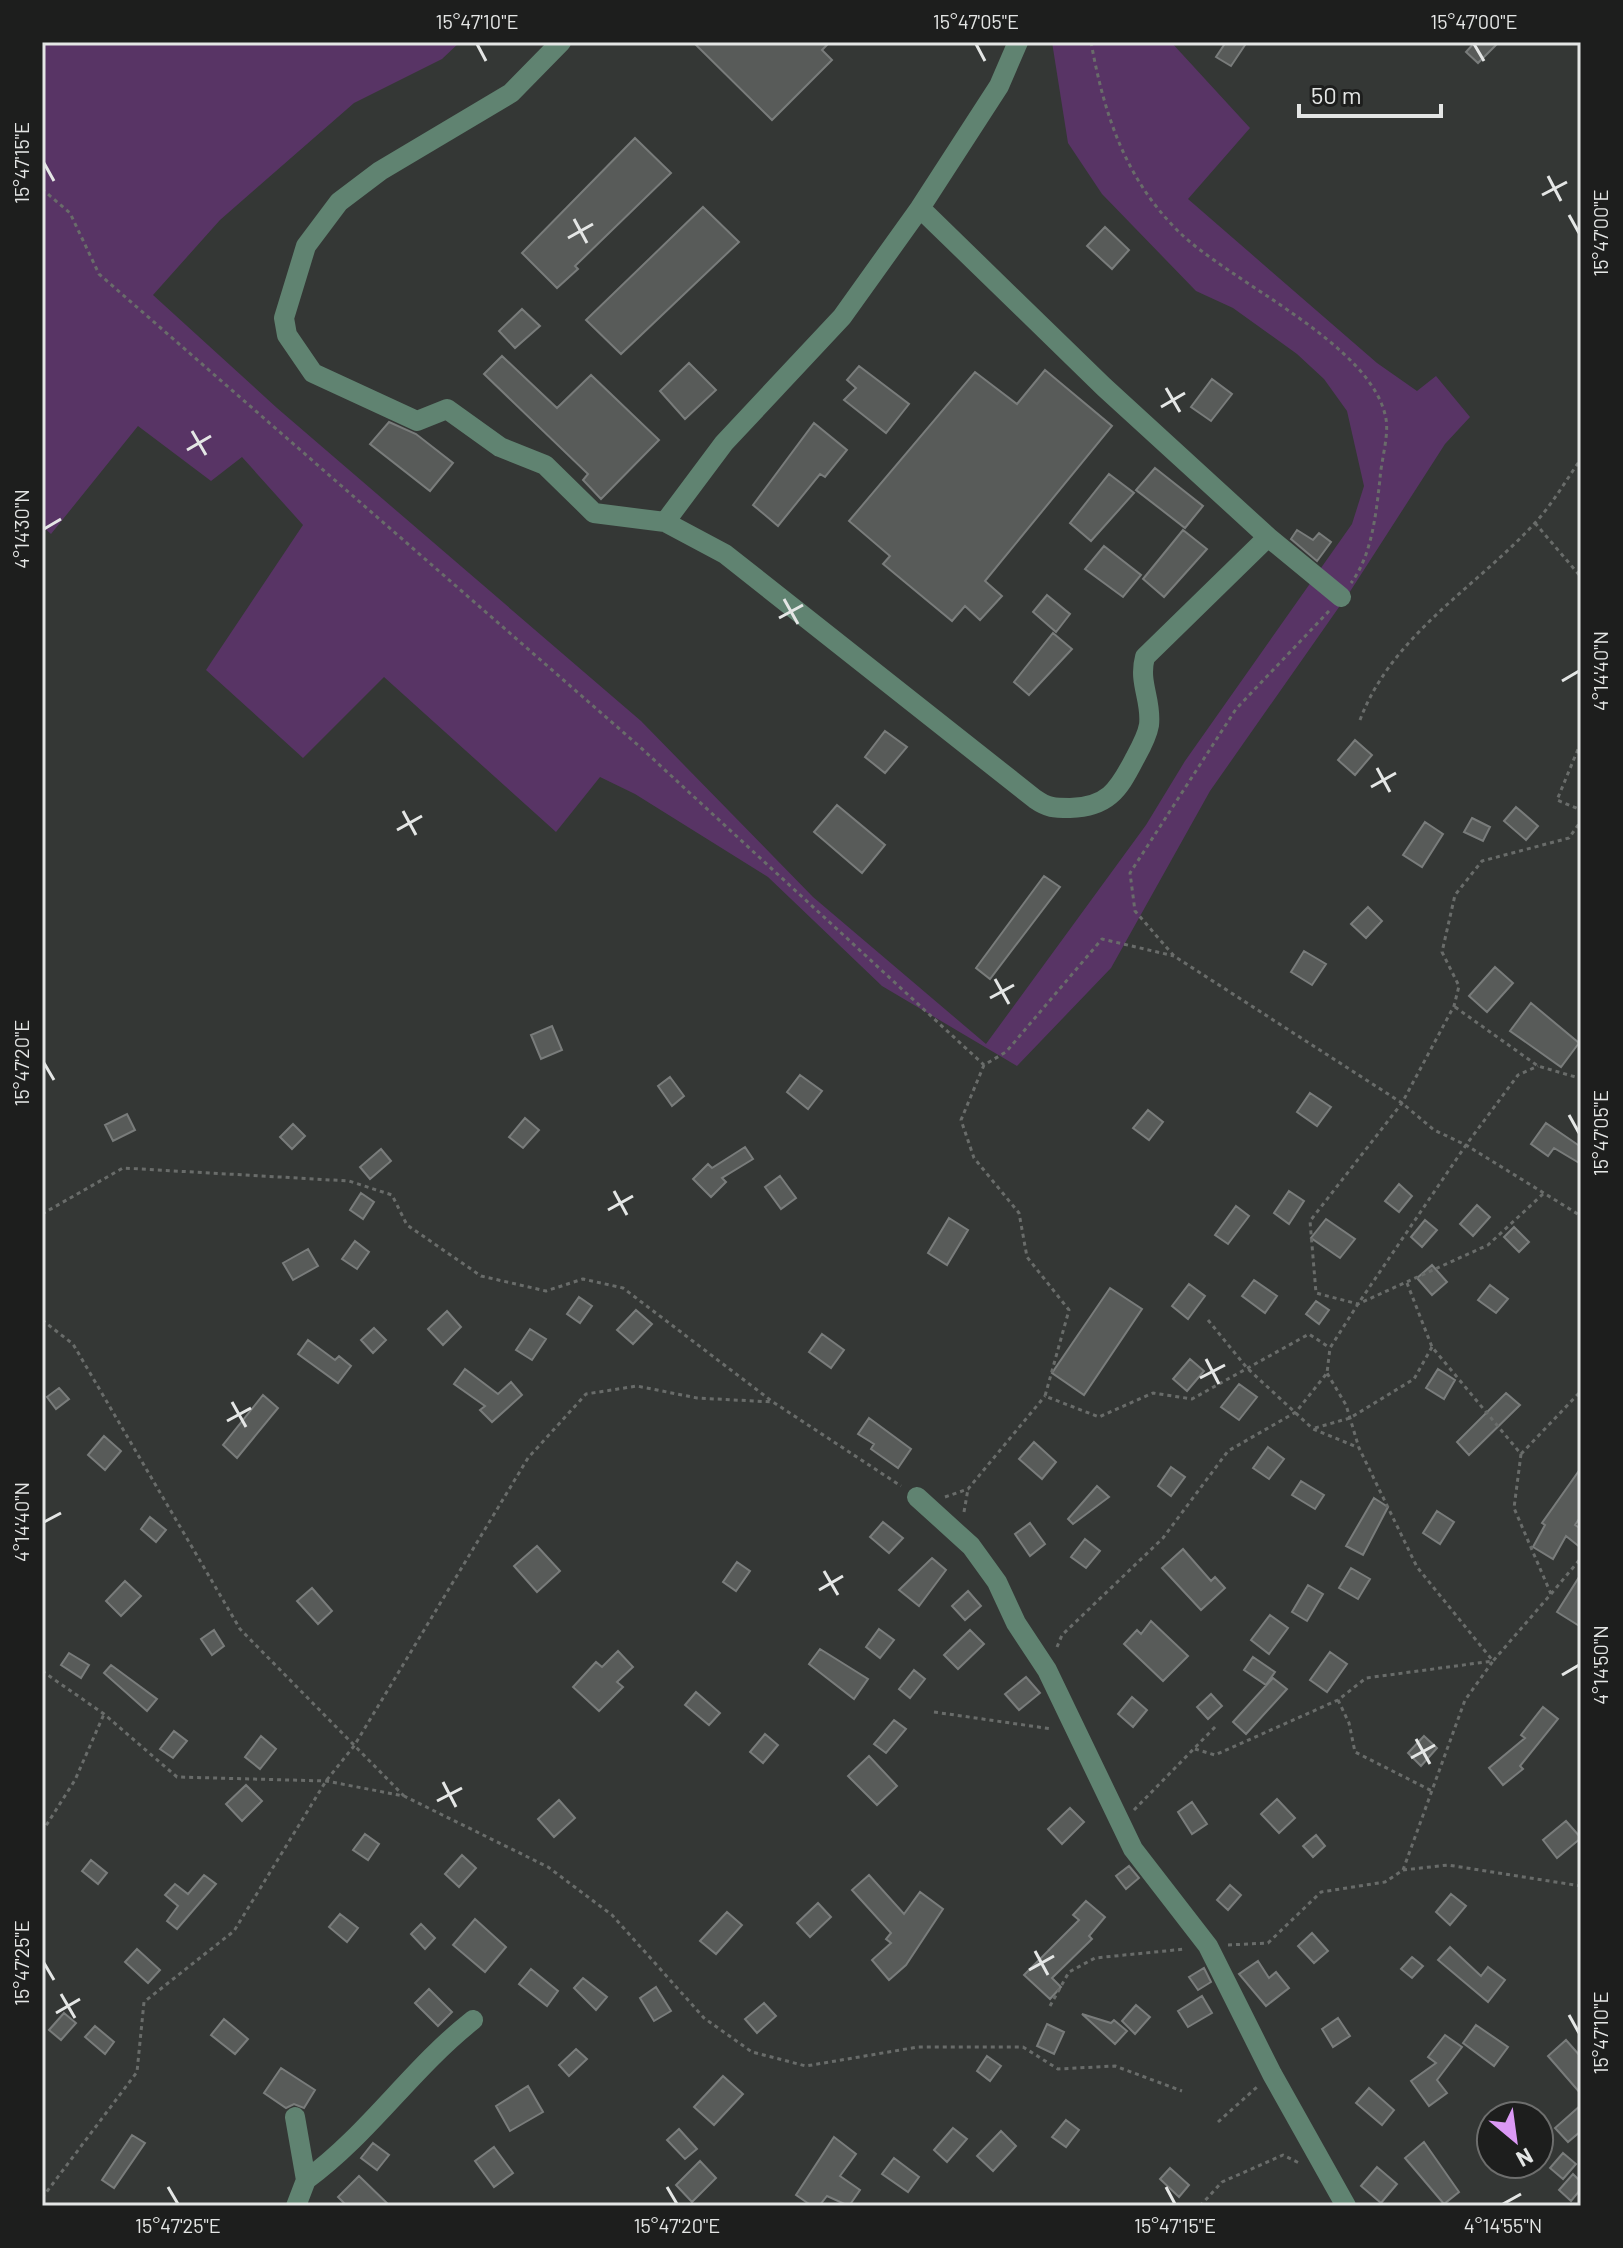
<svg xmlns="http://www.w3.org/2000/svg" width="1623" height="2248" font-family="Barlow,sans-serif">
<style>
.green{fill:#583465}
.building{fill:#585b59;stroke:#797c7b;stroke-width:2}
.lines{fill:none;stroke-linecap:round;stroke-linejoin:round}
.path{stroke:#696c6a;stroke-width:3;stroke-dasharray:4 4;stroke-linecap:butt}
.minor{stroke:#608371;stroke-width:20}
.ticks{fill:none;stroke:#e4e6e5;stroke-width:3}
.neatline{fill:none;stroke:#e4e6e5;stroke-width:3}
.ticks-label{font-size:20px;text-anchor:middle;fill:#e4e6e5}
</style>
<rect width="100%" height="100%" fill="#343735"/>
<path class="green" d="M42,42H460L442,59L354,103L220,220L153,295L277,408L641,721L813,897L986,1044L1146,825L1185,761L1352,524L1364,486L1347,411L1324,379L1297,354L1233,308L1196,291L1102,194L1068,143L1052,42H1171L1250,128L1188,199L1377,363L1417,391L1436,376L1470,417L1445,444L1351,590L1210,791L1111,968L1017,1066L882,986L768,877L635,794L600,777L556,832L384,677L303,758L206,670L303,525L242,457L211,481L138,426L51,534L42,526Z"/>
<path class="building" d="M693,42H830L822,50L832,60L772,120Z
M1226,42H1247L1231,66L1216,57Z
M1475,42H1499L1478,63L1466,52Z
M635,138L671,173L575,266L578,269L557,288L522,253Z
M703,207L739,242L621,354L586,320Z
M1105,227L1129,250L1112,269L1087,246Z
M522,309L540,326L515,348L499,331Z
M502,356L557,408L591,375L659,440L601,499L583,480L588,474L484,374Z
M689,363L716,390L685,419L660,391Z
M859,366L909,404L886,433L844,400L856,388L847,380Z
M1045,370L1112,426L985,581L1002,596L980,620L965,606L952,621L883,564L890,556L849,521L975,372L1017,404Z
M1212,379L1232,394L1211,421L1191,407Z
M389,422L416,434L453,463L430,491L370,444Z
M814,423L847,450L825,477L820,474L778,526L753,505Z
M1155,468L1203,506L1185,528L1136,490Z
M1109,474L1134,493L1091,541L1070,523Z
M1183,530L1207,549L1164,597L1143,579Z
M1297,530L1313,540L1319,533L1331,542L1317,561L1291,539Z
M1104,546L1141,575L1123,597L1085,569Z
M1047,595L1070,614L1056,632L1033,612Z
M1053,633L1072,649L1029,695L1014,682Z
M885,731L907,747L885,773L865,757Z
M1355,740L1372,755L1355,775L1338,760Z
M837,805L885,845L862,873L814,832Z
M1516,807L1538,826L1526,840L1504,821Z
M1472,818L1490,827L1483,841L1464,832Z
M1425,822L1443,834L1422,867L1403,855Z
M1044,876L1060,887L990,979L976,968Z
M1368,907L1382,921L1366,938L1351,924Z
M1304,951L1326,964L1312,985L1291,972Z
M1495,967L1513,983L1487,1012L1469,996Z
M1531,1003L1579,1043L1561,1067L1510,1031Z
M552,1026L562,1050L541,1059L531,1035Z
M800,1075L822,1091L808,1109L787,1092Z
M670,1077L684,1096L672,1106L658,1086Z
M1310,1093L1331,1107L1317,1126L1297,1112Z
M1148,1110L1163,1122L1149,1140L1133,1128Z
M127,1114L135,1130L113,1141L105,1125Z
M525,1118L539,1130L523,1148L509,1137Z
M1546,1123L1581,1147V1164L1554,1148L1548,1156L1531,1144Z
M293,1124L305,1136L292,1149L280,1137Z
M745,1147L753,1159L722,1178L726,1182L711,1197L693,1179L708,1164L712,1168Z
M381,1149L391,1161L370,1179L360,1167Z
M780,1176L796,1198L781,1209L765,1187Z
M1399,1184L1412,1196L1399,1212L1385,1201Z
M1289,1191L1304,1201L1289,1224L1274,1213Z
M361,1193L374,1202L363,1219L350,1210Z
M1477,1205L1490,1217L1473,1236L1460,1224Z
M1236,1206L1249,1216L1228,1244L1215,1235Z
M949,1218L968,1230L947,1265L928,1253Z
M1326,1219L1355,1239L1340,1258L1311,1238Z
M1425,1220L1437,1230L1422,1247L1411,1237Z
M1514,1227L1529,1242L1519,1252L1504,1237Z
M355,1241L369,1252L357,1269L342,1259Z
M308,1249L318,1266L293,1280L283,1263Z
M1432,1265L1447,1282L1432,1295L1417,1278Z
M1254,1280L1277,1296L1265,1313L1242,1296Z
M1189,1284L1205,1296L1188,1319L1172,1306Z
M1490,1285L1508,1299L1496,1313L1478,1300Z
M1110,1288L1142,1309L1084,1395L1052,1373Z
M579,1297L592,1306L580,1323L567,1314Z
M1316,1301L1329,1310L1319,1324L1306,1314Z
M636,1310L652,1324L633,1344L617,1330Z
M447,1311L461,1327L443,1345L428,1329Z
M374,1328L386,1340L373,1353L361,1340Z
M530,1329L546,1339L532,1360L516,1350Z
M822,1334L844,1350L831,1368L809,1352Z
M308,1340L335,1360L339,1356L351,1366L338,1383L298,1354Z
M1190,1359L1204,1371L1187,1391L1173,1379Z
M465,1369L498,1394L511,1382L522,1395L492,1422L480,1410L485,1406L454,1384Z
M1438,1369L1455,1380L1444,1399L1426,1388Z
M1239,1384L1257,1397L1239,1420L1221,1407Z
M59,1388L69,1399L56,1409L47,1397Z
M1506,1393L1520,1405L1469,1455L1457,1442Z
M263,1395L278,1408L237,1458L223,1445Z
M869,1418L911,1449L898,1468L871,1449L874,1444L858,1434Z
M104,1436L121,1451L105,1470L88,1455Z
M1034,1442L1056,1462L1042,1479L1019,1459Z
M1268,1447L1284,1459L1269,1479L1253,1468Z
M1171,1467L1185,1477L1171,1496L1158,1486Z
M1581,1468V1516L1575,1525L1581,1529V1548L1566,1536L1553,1559L1533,1547L1545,1525L1542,1523Z
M1301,1481L1324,1495L1315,1509L1292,1495Z
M1097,1486L1109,1497L1073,1524L1068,1519Z
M1374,1498L1388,1507L1363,1555L1346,1546Z
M1437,1511L1454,1522L1440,1544L1423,1533Z
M150,1517L166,1530L156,1542L141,1529Z
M883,1522L903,1538L889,1553L870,1537Z
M1030,1523L1045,1544L1030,1556L1015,1534Z
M1085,1539L1100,1551L1086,1568L1071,1557Z
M537,1546L560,1571L537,1592L514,1566Z
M1183,1549L1211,1581L1215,1577L1225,1588L1201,1610L1162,1568Z
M932,1558L946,1570L919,1606L899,1590Z
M737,1562L750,1571L736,1591L723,1582Z
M1351,1568L1370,1579L1358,1599L1339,1588Z
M1581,1574V1627L1557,1612Z
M125,1581L141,1596L121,1616L106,1601Z
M1308,1585L1323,1594L1307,1621L1292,1612Z
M312,1588L332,1611L318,1624L297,1601Z
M968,1591L981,1606L965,1620L952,1606Z
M1270,1615L1288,1628L1269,1654L1251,1640Z
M1151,1621L1188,1656L1163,1681L1124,1644L1137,1630L1141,1634Z
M879,1629L894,1640L880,1658L866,1647Z
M214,1630L224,1646L212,1655L201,1639Z
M970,1630L984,1644L958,1669L944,1655Z
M820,1649L868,1679L854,1699L809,1664Z
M618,1651L633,1667L617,1682L623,1687L599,1711L573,1687L596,1662L602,1667Z
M1330,1652L1347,1664L1327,1692L1310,1680Z
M69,1653L89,1665L81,1678L61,1665Z
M1253,1657L1275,1672L1266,1685L1244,1670Z
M111,1665L157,1699L147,1711L104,1673Z
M914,1670L925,1679L910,1698L899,1689Z
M1026,1677L1040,1693L1019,1710L1005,1694Z
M1273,1678L1287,1689L1246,1734L1233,1722Z
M696,1692L720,1713L709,1725L685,1705Z
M1211,1694L1222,1706L1208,1719L1197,1707Z
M1132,1697L1147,1710L1133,1727L1118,1714Z
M1543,1707L1558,1719L1520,1766L1523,1769L1503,1785L1489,1768L1525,1738L1521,1735Z
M894,1720L906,1729L886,1753L874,1744Z
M174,1731L187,1741L173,1758L160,1749Z
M765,1734L778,1745L763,1763L750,1752Z
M261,1736L276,1749L260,1769L245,1757Z
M1424,1736L1437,1748L1421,1766L1408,1753Z
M869,1756L897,1786L877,1805L848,1776Z
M246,1785L262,1801L242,1821L226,1804Z
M1277,1799L1295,1818L1279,1833L1261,1814Z
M559,1800L575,1818L554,1837L538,1819Z
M1192,1802L1207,1824L1192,1834L1178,1812Z
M1070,1808L1084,1822L1062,1844L1048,1829Z
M1566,1821L1581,1838L1557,1858L1543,1840Z
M365,1834L379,1844L368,1860L353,1850Z
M1316,1835L1325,1846L1313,1857L1303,1846Z
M462,1855L476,1868L459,1887L445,1874Z
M91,1860L107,1873L98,1884L82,1871Z
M1129,1866L1139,1878L1126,1889L1116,1876Z
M204,1875L216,1884L177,1929L167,1921L178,1906L165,1895L175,1884L188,1894Z
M869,1875L904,1914L920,1892L943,1909L906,1965L889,1980L872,1960L891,1943L886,1939L891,1933L852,1890Z
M1230,1885L1241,1895L1228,1910L1217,1900Z
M1451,1894L1466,1906L1450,1925L1436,1912Z
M1086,1901L1105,1917L1089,1936L1092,1939L1052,1978L1061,1987L1050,1999L1024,1975L1079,1920L1073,1915Z
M818,1903L831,1917L810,1937L797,1923Z
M727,1912L742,1925L716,1954L700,1941Z
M340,1914L358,1928L347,1942L329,1927Z
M475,1919L506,1947L485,1972L453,1945Z
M421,1924L435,1938L425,1949L411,1934Z
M1312,1933L1328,1951L1314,1963L1298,1946Z
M1450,1947L1481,1976L1488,1967L1505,1980L1488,2002L1438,1960Z
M137,1949L160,1970L148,1983L125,1962Z
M1412,1957L1423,1966L1412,1978L1401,1969Z
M1258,1961L1269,1978L1276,1972L1289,1988L1266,2006L1239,1974Z
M1204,1968L1211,1982L1198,1990L1189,1977Z
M531,1969L558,1991L547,2006L519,1984Z
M583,1978L607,1997L596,2010L574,1988Z
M656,1987L671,2011L654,2021L640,1998Z
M429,1989L452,2012L438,2026L415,2003Z
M1202,1996L1212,2013L1188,2027L1178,2011Z
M764,2003L776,2016L757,2033L745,2019Z
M1136,2005L1150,2017L1135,2034L1122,2021Z
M64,2013L76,2023L61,2040L49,2030Z
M1082,2014L1111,2023L1114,2020L1127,2031L1115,2044Z
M1338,2018L1350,2036L1333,2047L1322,2029Z
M224,2019L248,2039L235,2054L211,2035Z
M1047,2024L1064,2032L1054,2054L1037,2046Z
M1476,2025L1508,2047L1494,2066L1463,2043Z
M95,2026L114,2042L105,2054L85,2037Z
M1445,2035L1462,2047L1437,2080L1447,2093L1429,2106L1411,2081L1436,2063L1428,2057Z
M1566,2040L1581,2057V2094L1548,2056Z
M576,2049L587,2059L569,2076L559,2065Z
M987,2056L1001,2066L990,2081L977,2071Z
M281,2068L315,2090L304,2108L294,2104L286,2108L264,2093Z
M723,2076L743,2094L714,2125L694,2107Z
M528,2086L543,2112L510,2131L496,2106Z
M1369,2088L1394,2110L1382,2125L1356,2103Z
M1581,2105V2131L1568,2142L1555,2128Z
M1066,2120L1079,2130L1066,2147L1052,2137Z
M953,2128L967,2139L947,2162L934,2150Z
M679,2129L697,2149L685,2159L667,2140Z
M1001,2131L1016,2146L993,2171L977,2156Z
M132,2135L145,2143L114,2188L102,2180Z
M834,2137L856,2154L840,2176L860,2190L849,2206L827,2196L819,2206H812L796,2195Z
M1424,2142L1459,2192L1444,2204L1405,2158Z
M373,2143L389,2155L377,2170L361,2158Z
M494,2147L513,2173L494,2187L475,2161Z
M1563,2153L1576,2164L1563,2179L1550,2168Z
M894,2158L919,2177L908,2192L882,2174Z
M700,2161L716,2178L692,2202L676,2185Z
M1377,2167L1397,2184L1381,2203L1361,2186Z
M1170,2168L1189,2185L1179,2197L1160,2179Z
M1573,2174L1581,2182V2189L1571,2201L1559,2190Z
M359,2176L390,2206H347L338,2197Z"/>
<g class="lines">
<path class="path" d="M1091,42C1104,114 1125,178 1178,231C1229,282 1373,344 1386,419C1389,436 1381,461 1380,479C1376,514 1372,555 1351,583
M42,189L70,213L99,274L639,746L984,1065L1006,1052L1102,939L1174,956
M1535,523L1581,577
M1329,611L1236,709L1130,873L1135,911L1174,956L1402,1103L1434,1130L1466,1145L1581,1216
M1360,720C1392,635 1475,588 1534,524C1552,505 1566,480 1581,459
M1581,742L1557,800L1581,810
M1455,1007L1538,1066L1579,1078
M984,1065L961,1120L974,1158L1019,1213L1027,1257L1069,1310L1045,1396L1099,1417L1153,1393L1192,1399L1309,1334L1330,1348
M1543,1194L1488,1245L1358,1304L1316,1293L1310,1221L1402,1103L1454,1006L1459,986L1442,952L1455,895L1482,861L1569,838L1581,821
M42,1214L123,1168L349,1181L392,1195L407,1225L481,1276L546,1291L583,1279L623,1288L773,1402L901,1486
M42,1320L73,1344L240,1629L404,1796
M1208,1320L1247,1368L1313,1429L1357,1447
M1315,1428L1350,1418L1414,1379L1432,1347
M1521,1454L1581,1391
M945,1497L968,1489L1045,1396
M964,1512L968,1489
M1551,1594L1581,1558
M1057,1647L1062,1635L1163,1538L1228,1451L1296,1412L1327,1373L1330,1348L1358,1304L1466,1145L1518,1075L1538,1066
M42,1671L104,1714L177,1777L326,1781L404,1796L548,1867L612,1915L704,2018L752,2052L806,2066L918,2047H1023L1058,2069L1115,2066L1182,2091
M1338,1700L1349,1723L1355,1752L1434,1792
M934,1712L1052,1729
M1195,1749L1215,1755L1338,1700L1366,1678L1493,1661L1551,1594L1514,1508L1521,1454L1432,1347L1407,1283
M1134,1810L1217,1725
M42,1832L75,1780L104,1714
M1403,1870L1448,1865L1581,1886
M1228,1945L1268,1943L1321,1892L1385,1882L1403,1870L1465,1700L1493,1661L1417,1567L1359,1448L1346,1405L1327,1373
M1050,2006L1069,1972L1095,1958L1185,1949
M1218,2122L1257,2087
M42,2198L137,2072L144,2002L234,1931L326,1781L354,1746L528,1458L586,1394L637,1386L697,1398L773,1402
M1200,2206L1222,2182L1283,2155L1301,2164"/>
<path class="minor" d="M561,42L511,93L380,171L339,202L306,246L284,318L287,335L313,373L417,421L447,409L500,447L545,465L594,513L665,522L725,554L1035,799C1048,808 1054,808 1070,808C1107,807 1118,791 1134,760C1140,749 1147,737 1149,725C1152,700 1138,683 1145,657L1268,537L1104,387L920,208L999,86L1018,42
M665,522L724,443L842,317L920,208
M1268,537L1341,597
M917,1497L971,1546L997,1582L1016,1623L1047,1670L1133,1849L1208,1946L1272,2074L1346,2206
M295,2117L306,2180L296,2206
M306,2180C369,2134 412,2068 473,2020"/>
</g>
<path class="ticks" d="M477,44L486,61M976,44L985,61M1474,44L1484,61M44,163L54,181M1548,176L1561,201M1542,195L1567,182M1569,215L1579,233M574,219L587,243M568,238L593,224M1166,388L1180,412M1161,407L1185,393M192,431L206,455M187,450L211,436M44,529L61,519M784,599L798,624M779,618L803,605M1562,681L1579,671M1377,768L1390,792M1371,787L1396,773M403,811L416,835M397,830L422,816M995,979L1009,1004M990,998L1014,985M44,1063L54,1080M1569,1115L1579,1133M614,1191L627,1215M608,1210L633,1196M1206,1359L1219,1384M1200,1378L1225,1365M232,1402L246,1427M227,1421L251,1408M44,1522L61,1513M824,1571L838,1595M819,1590L843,1576M1562,1675L1579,1665M1416,1739L1430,1764M1411,1758L1435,1745M443,1782L456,1807M437,1801L462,1788M1035,1951L1048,1975M44,1963L54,1980M1029,1970L1054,1956M61,1994L75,2018M56,2013L80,1999M1569,2015L1579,2033M168,2187L178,2204M667,2187L677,2204M1166,2187L1175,2204M1503,2204L1521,2194"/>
<rect width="1623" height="2248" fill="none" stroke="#1d1e1d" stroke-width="88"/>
<g transform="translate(1515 2140) rotate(151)"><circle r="38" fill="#1d1e1d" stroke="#6d6e6d" stroke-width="2"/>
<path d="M0-6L14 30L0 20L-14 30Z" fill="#db99f5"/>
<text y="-12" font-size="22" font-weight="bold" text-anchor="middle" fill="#e4e6e5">N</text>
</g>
<path d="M1299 104v12h142v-12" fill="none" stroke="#e4e6e5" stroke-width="4"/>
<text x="1311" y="104" font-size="24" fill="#e4e6e5" stroke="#1d1e1d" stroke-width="6" paint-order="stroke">50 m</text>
<rect x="44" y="44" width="1535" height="2160" class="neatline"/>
<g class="ticks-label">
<text x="477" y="29">15°47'10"E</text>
<text x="976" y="29">15°47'05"E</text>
<text x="1474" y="29">15°47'00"E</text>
<text transform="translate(22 163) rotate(-90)" y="7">15°47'15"E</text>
<text transform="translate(1601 233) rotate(-90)" y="7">15°47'00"E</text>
<text transform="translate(22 529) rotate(-90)" y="7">4°14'30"N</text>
<text transform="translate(1601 671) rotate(-90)" y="7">4°14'40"N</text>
<text transform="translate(22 1063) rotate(-90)" y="7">15°47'20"E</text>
<text transform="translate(1601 1133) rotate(-90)" y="7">15°47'05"E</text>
<text transform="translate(22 1522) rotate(-90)" y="7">4°14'40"N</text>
<text transform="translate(1601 1665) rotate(-90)" y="7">4°14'50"N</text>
<text transform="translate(22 1963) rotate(-90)" y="7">15°47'25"E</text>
<text transform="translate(1601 2033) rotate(-90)" y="7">15°47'10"E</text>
<text x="178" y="2233">15°47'25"E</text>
<text x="677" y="2233">15°47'20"E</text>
<text x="1175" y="2233">15°47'15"E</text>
<text x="1503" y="2233">4°14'55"N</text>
</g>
</svg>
